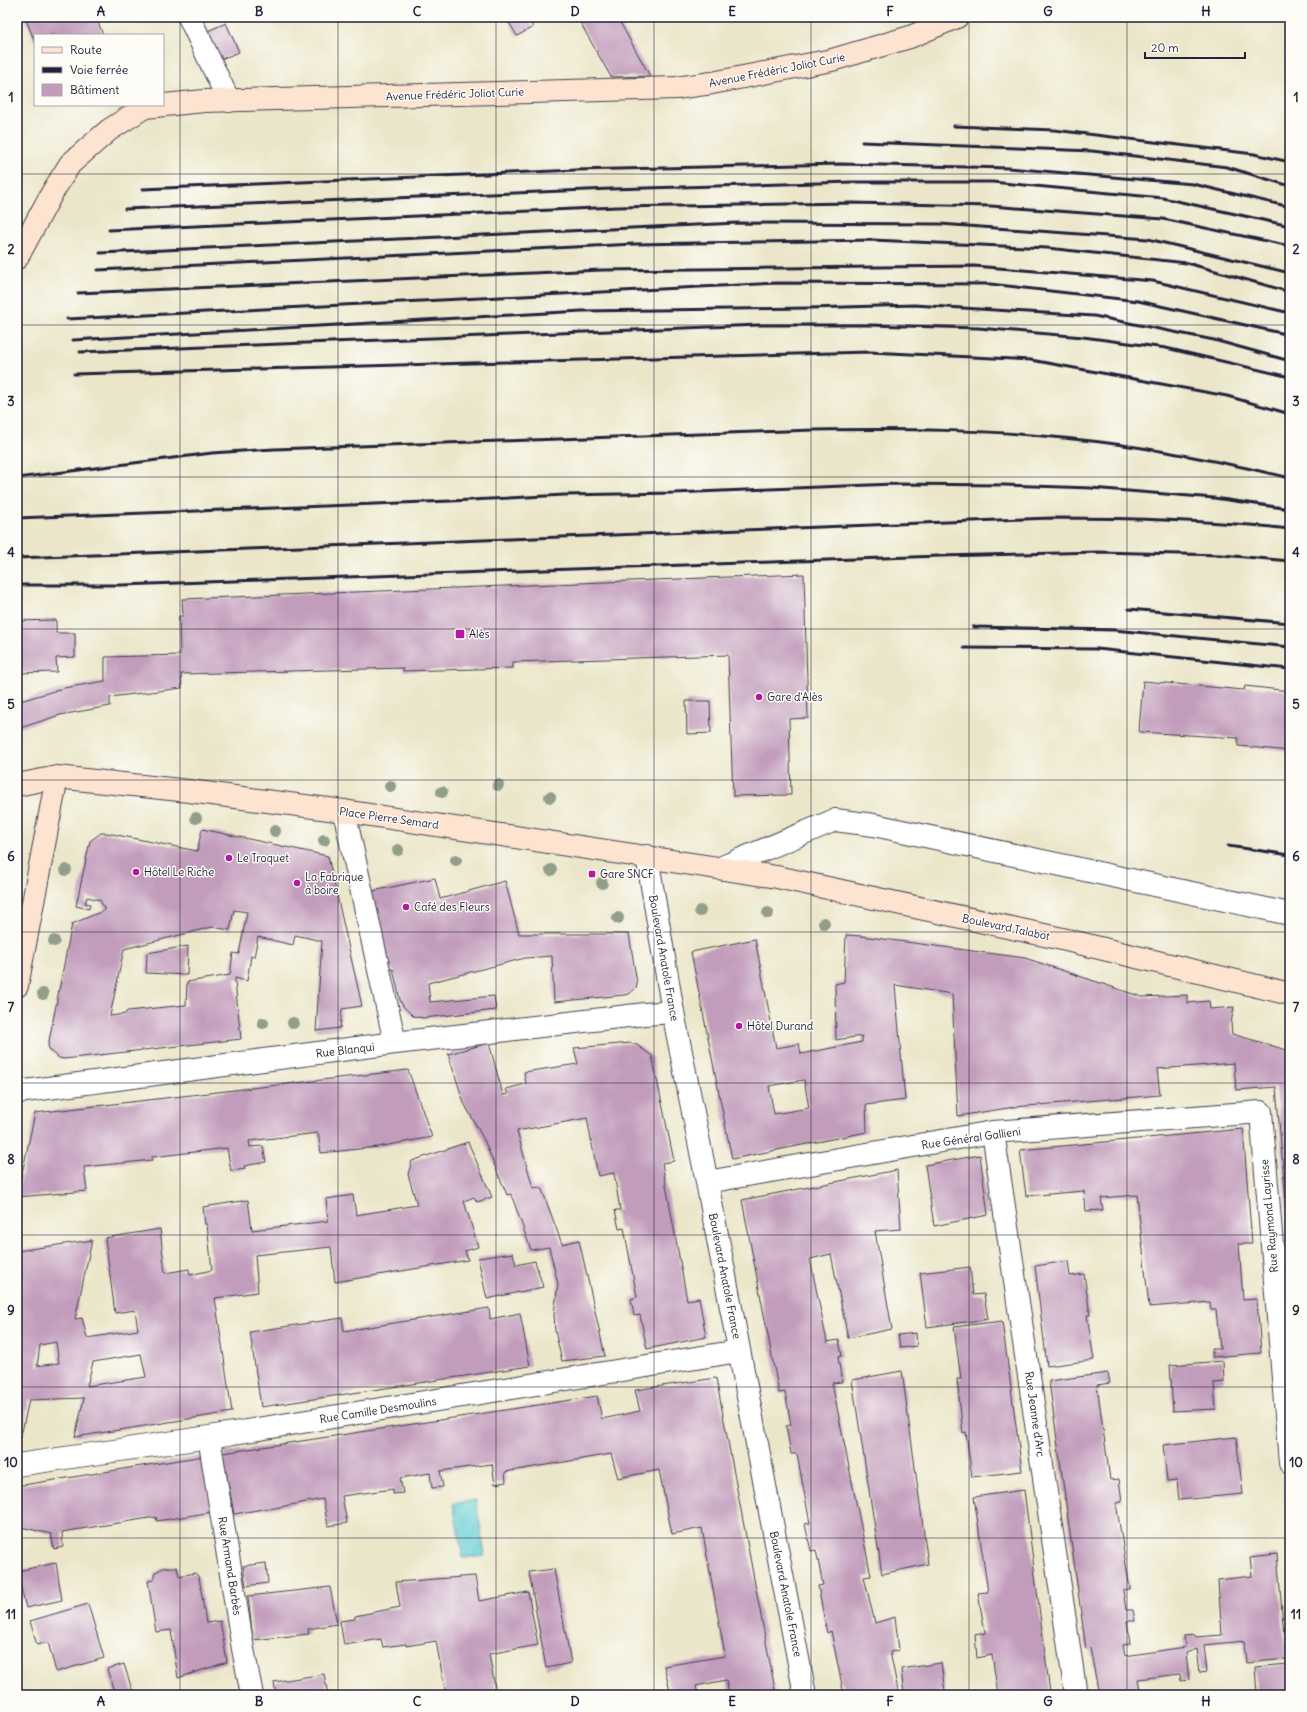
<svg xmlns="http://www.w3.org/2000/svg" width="1307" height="1712" font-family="Delius,sans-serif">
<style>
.water{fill:#5dcad3;stroke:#407687}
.building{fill:#c19cbb;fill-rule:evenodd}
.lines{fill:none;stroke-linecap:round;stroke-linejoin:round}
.street-casing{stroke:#403f50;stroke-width:24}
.secondary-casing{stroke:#403f50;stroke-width:24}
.street{stroke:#fff;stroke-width:22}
.secondary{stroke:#fde4d0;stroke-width:22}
.rail{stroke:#22223b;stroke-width:3}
.tree{fill:#929d8a}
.grid{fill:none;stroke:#22223b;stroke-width:1;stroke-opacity:0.55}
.poi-dot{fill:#b5179e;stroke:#fdfcf7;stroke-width:1.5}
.labels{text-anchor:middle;stroke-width:3;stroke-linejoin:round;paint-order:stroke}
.street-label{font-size:11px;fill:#22223b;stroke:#fdfcf7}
.poi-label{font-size:11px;fill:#22223b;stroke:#fdfcf7;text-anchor:start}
.neatline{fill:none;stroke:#22223b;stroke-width:1.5}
.grid-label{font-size:13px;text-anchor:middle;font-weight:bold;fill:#22223b}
</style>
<rect width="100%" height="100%" fill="#fdfcf7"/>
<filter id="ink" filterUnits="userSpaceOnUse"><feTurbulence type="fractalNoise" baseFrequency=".025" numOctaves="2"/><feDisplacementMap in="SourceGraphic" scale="8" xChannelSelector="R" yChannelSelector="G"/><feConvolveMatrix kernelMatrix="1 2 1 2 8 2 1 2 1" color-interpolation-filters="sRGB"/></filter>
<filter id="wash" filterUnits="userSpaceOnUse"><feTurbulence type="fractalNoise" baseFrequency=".012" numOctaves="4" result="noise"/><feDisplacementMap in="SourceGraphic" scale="16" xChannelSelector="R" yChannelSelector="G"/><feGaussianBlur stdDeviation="0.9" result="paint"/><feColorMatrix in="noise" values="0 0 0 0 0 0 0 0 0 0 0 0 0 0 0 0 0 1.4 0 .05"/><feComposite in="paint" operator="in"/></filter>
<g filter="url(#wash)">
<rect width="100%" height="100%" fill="#ebe6c9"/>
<path class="water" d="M476,1500L485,1555L463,1558L453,1504Z"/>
<g id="blocks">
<path class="building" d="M25,17H96L103,35H35V42Z
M506,17H527L533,27L517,36Z
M577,17H617L650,76L611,77Z
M226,23L239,52L214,62L201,34Z
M804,574L808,718L789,719L791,795L733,796L728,655L513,662V668L403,671V668L181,674L182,688L110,697V706L60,715L17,729V702L64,688L105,681V657L180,655L179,616H183L182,599Z
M56,620V633H75V657L56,658L57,672L17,673V621Z
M1143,681L1244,690L1245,686L1290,691V751L1238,746V738L1139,732Z
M686,701H710L711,733L687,734Z
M202,829L328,856L362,1006L342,1009L340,1028L316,1031L322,941L295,935L293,945L258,937L254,957L251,956L247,981L235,978V982L241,1039L64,1059L59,1058L50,1050L48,1046L72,924L105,910L100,900L87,897L85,903L90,904L89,909L76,906L90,841L101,833H107L197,851ZM234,910L247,912L239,954L233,953L230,975L187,982L186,1005L127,1011L125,1014L110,1016L124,949L212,927L230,930Z
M435,878L440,899L505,881L519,934H629L637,983L636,988L629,994L624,995L554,1002L552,956L525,958L428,983L430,1002L494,996L496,1010L423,1018L413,1016L403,1006L400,1000L393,969L390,970L377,911L371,907L368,892Z
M846,935L861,936L1025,958L1142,997L1187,995V1003L1209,1001L1210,1009L1234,1007L1231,1023L1232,1034L1290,1051V1249L1276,1087L1236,1090L1234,1063L1157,1069L1160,1095L1014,1107L958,1116L952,994L895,985L905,1100L866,1105L867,1132L732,1159L691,952L755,939L776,1048L799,1044L801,1054L862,1042V1036L836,1040L835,984L844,982ZM804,1080L809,1108L774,1114L769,1086Z
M188,946L187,975L146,973L147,953Z
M489,1043L503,1095L508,1094L506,1089L526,1084L524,1072L578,1064L574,1048L631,1043L637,1045L652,1056L674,1161L662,1163L687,1300L699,1298L706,1337L647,1349L640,1315L634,1316L631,1299L637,1297L624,1228L619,1229L615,1210H620L614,1173L598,1176L587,1118L517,1131L533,1188L541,1187L562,1244L579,1240L605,1356L562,1361L555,1331L554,1314L558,1284L549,1247L531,1250L511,1194L507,1195L484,1140L464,1103L448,1054Z
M408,1070L432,1137L378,1147L321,1153L318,1133L249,1141L250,1147L263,1146L266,1162L244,1166L245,1169L231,1171L227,1148L152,1157V1160L84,1167L87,1191L17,1197L35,1113Z
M1243,1129L1252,1244H1239L1243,1300L1257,1299L1261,1353L1212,1357V1349H1220L1216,1310H1211L1210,1302L1149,1307L1137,1195L1101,1198L1103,1210L1086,1211L1084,1191L1026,1196L1020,1150Z
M468,1142L492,1197L477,1202L474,1197L464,1201L478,1247L465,1251L468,1260L335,1282L331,1247L255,1255L258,1292L215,1298L232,1412L75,1437L84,1398L29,1400L19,1445L17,1446V1251L92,1240L75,1319L82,1318L87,1338L138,1330L135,1310L115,1313L105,1238L160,1229L165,1273L189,1269L190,1275L212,1270L207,1224H205L203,1207L248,1200L252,1230L328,1221L326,1199L353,1195L356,1215L417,1205L408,1174L412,1161ZM56,1342L59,1363L37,1366L40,1345ZM141,1354L146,1377L87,1386L93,1362Z
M980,1155L988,1215L934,1226L925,1165Z
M897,1170L901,1229L875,1231L892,1329L848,1338L831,1254L810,1259L827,1342L839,1340L842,1356L838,1357L842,1382L832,1383L871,1576L864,1577L875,1623L895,1617L899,1650L890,1652L899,1695H844L831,1631L827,1633L818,1586L823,1585L816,1550L811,1551L806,1529L805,1524L810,1523L797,1454H791L786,1426L791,1425L785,1392L779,1393L742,1200Z
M513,1253L516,1265L535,1261L543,1287L487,1299L478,1258Z
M1068,1261L1070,1276L1084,1274L1090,1315H1087L1094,1360L1047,1366L1035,1266Z
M970,1267L973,1295L984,1294L988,1319L927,1327L920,1273Z
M489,1308L490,1319L520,1313L530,1366L261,1407L250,1332L342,1318L344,1331Z
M1002,1321L1022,1471L972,1477L966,1432L963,1433L957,1379H961L954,1327Z
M916,1333L917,1346L900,1348L898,1335Z
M1223,1361L1224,1382L1214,1383L1216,1409L1173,1411L1170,1365Z
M902,1371L928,1564L882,1574L852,1380Z
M1108,1373L1110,1383L1097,1385L1110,1480L1119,1479L1122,1502L1116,1503L1130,1589L1123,1590L1126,1610H1133L1135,1621H1127L1130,1644L1123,1645L1125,1656L1185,1647L1184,1636L1195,1635V1637L1222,1635L1218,1580L1252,1576L1250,1557L1277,1554L1286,1659L1246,1663L1244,1641L1204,1645L1207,1671L1200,1672L1197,1649L1186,1653L1189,1680L1181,1681L1180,1674L1138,1679L1141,1695H1099L1090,1648L1086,1649L1049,1381Z
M716,1378L776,1695H729L726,1680L696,1686L698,1695H671L664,1666L725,1656L702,1528L672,1534L659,1470L618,1478L611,1454L505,1472L506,1482L495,1484L492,1464L440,1471L443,1487L432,1488L430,1473L400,1478L403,1493L393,1494V1489L342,1496L347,1523L328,1526L323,1499L269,1509V1508L234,1514L223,1453L597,1396L602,1419L640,1411L635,1390Z
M1236,1437L1243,1494L1179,1500L1177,1480L1167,1481L1163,1445Z
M204,1456L212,1512L157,1521L156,1517L62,1532L63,1547L54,1549L51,1534L17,1526V1486Z
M1024,1490L1050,1693L1039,1695H998L992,1655L977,1658L975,1635L985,1633L978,1593L988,1592L974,1497Z
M56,1563L62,1600L26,1608L17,1571Z
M266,1563L268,1583L246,1586L243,1566Z
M170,1567H177L179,1576L195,1573L199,1577L206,1623L220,1621L227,1662L178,1678L171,1630L156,1632L148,1581L154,1580V1573L163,1568Z
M554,1569L571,1663L546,1668L529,1572Z
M475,1576L479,1601L528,1592L538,1645L489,1654L496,1693L487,1695H446L436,1641L406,1646V1644L383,1647L381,1639L344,1645L340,1621L355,1619V1616L400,1607L396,1582Z
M330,1587L337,1624L308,1629L309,1634L253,1640L248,1596Z
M88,1604L104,1658L56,1672L48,1642L37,1645L30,1621Z
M941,1663L945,1691L927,1695H904L901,1669Z
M124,1664L133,1693L126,1695H115L107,1669Z
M1287,1665L1289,1690L1257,1693L1255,1668Z
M324,1674L328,1695H276L274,1682Z"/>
</g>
</g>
<g filter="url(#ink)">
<use href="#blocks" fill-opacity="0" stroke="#403f50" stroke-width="1"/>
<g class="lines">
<g class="street-casing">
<path id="street" d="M189,17L229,101
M344,811L395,1043
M647,856L673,1012L707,1182L805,1695
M720,868L835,820L874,825L1290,914
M17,1092L395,1043L645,1014L673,1012
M993,1132L1076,1695
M707,1182L993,1132L1261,1112L1290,1463
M209,1437L243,1649L252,1695
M17,1465L209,1437L739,1351"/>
</g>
<g class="secondary-casing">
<path id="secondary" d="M17,258L52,193L70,164L109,130L145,107L204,101L676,88L712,83L832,60L910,37L957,17
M17,785L57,777L189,791L344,811L777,877L1058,938L1290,994
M17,986L57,777"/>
</g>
<use href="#street" class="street"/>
<use href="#secondary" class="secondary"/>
<path class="rail" d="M954,126L1054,130L1254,154L1290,162
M862,142L1092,151L1227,167L1290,186
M143,189L576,170L840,164L1009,168L1193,184L1290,207
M125,209L611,189L853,182H992L1163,198L1290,226
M109,230L617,207L852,203L991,206L1163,219L1290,246
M100,253L738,223L940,224L1148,239L1290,273
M98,270L635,244L873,240L1047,248L1187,263L1290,292
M78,293L602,270L974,266L1153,281L1290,313
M67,319L777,283L990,284L1138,301L1290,335
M73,340L582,311L809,308L914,305L1094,316L1214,340L1290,361
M80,352L759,325H868L978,328L1083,337L1166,348L1290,377
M74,374L870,352L1031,360L1227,396L1290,414
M17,478L212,453L274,449L814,430C901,429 987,429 1073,439C1146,446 1219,461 1290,478
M17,518L451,501L565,495L674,493L894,484L1004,485L1091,488L1214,498L1290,509
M17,558L1052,518C1132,518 1211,520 1290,529
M17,585H122L940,556L1098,552L1222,555L1290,561
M1129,609L1290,623
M973,627L1114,630L1290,647
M964,648L1097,649L1290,669
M1228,846L1290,855"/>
</g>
<g class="tree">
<circle cx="498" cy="785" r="6"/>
<circle cx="390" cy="786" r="6"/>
<circle cx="442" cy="792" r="6"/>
<circle cx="550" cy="797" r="6"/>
<circle cx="196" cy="818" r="6"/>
<circle cx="275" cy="831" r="6"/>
<circle cx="324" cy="840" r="6"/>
<circle cx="398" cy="850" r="6"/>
<circle cx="456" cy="860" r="6"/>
<circle cx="66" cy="870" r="6"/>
<circle cx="551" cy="870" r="6"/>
<circle cx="602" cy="883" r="6"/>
<circle cx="700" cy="911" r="6"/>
<circle cx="768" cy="913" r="6"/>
<circle cx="618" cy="918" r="6"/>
<circle cx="824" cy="923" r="6"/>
<circle cx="54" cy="941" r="6"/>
<circle cx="43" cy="994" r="6"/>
<circle cx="263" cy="1023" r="6"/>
<circle cx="293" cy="1023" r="6"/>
</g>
</g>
<path class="grid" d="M180,17V1695M338,17V1695M496,17V1695M654,17V1695M811,17V1695M969,17V1695M1127,17V1695M17,174H1290M17,325H1290M17,477H1290M17,629H1290M17,780H1290M17,932H1290M17,1083H1290M17,1235H1290M17,1387H1290M17,1538H1290"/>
<g class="poi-dot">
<rect x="455" y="629" width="10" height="10" rx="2"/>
<circle cx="759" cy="697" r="4"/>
<circle cx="229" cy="858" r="4"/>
<circle cx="136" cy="872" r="4"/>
<rect x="588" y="870" width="8" height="8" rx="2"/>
<circle cx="297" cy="883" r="4"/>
<circle cx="406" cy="907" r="4"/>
<circle cx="739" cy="1026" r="4"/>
</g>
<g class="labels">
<g class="street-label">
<text transform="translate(777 70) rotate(-11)" y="4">Avenue Frédéric Joliot Curie</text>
<text transform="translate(455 94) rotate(-2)" y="4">Avenue Frédéric Joliot Curie</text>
<text transform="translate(389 818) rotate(8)" y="4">Place Pierre Semard</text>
<text transform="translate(1006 927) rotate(12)" y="4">Boulevard Talabot</text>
<text transform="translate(664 958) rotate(80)" y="4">Boulevard Anatole France</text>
<text transform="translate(345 1050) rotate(-7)" y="4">Rue Blanqui</text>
<text transform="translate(971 1138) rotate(-8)" y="4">Rue Général Gallieni</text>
<text transform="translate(1269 1216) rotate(-95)" y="4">Rue Raymond Layrisse</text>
<text transform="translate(725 1276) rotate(79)" y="4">Boulevard Anatole France</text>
<text transform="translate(378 1410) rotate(-9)" y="4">Rue Camille Desmoulins</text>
<text transform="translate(1035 1414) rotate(82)" y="4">Rue Jeanne d'Arc</text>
<text transform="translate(230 1566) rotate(81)" y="4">Rue Armand Barbès</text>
<text transform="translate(786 1594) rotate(79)" y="4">Boulevard Anatole France</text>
</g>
<g class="poi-label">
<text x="469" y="638">Alès</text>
<text x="767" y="701">Gare d'Alès</text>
<text x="237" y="862">Le Troquet</text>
<text x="144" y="876">Hôtel Le Riche</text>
<text x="600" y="878">Gare SNCF</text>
<text x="305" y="881">La Fabrique<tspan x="305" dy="13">à boire</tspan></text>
<text x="414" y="911">Café des Fleurs</text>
<text x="747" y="1030">Hôtel Durand</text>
</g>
</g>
<rect width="1307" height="1712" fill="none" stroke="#fdfcf7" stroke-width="44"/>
<rect x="34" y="34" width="130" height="72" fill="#fdfcf7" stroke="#a5a5ac"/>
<rect x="42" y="47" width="20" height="6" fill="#fde4d0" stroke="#a5a5ac"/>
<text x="70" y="54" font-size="12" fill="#22223b">Route</text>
<rect x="42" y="67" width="20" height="6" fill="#22223b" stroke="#a5a5ac"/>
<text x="70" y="74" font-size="12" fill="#22223b">Voie ferrée</text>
<rect x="42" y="84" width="20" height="12" fill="#c19cbb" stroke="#a5a5ac"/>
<text x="70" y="94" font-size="12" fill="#22223b">Bâtiment</text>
<path d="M1145 52v6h100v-6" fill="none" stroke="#22223b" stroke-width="2"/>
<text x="1151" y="52" font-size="12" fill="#22223b" stroke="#fdfcf7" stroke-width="3" paint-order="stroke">20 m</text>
<rect x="22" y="22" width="1263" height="1668" class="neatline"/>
<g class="grid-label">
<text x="101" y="16">A</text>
<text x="259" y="16">B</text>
<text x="417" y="16">C</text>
<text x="575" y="16">D</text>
<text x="732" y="16">E</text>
<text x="890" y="16">F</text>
<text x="1048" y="16">G</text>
<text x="1206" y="16">H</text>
<text x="11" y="102">1</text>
<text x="1296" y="102">1</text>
<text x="11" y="254">2</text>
<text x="1296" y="254">2</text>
<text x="11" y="406">3</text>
<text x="1296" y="406">3</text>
<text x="11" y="557">4</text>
<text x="1296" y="557">4</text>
<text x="11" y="709">5</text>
<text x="1296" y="709">5</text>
<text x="11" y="861">6</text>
<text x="1296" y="861">6</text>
<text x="11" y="1012">7</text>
<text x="1296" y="1012">7</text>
<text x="11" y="1164">8</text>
<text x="1296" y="1164">8</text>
<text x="11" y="1315">9</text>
<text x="1296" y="1315">9</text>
<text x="11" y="1467">10</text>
<text x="1296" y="1467">10</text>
<text x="11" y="1619">11</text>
<text x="1296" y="1619">11</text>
<text x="101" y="1706">A</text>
<text x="259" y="1706">B</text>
<text x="417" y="1706">C</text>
<text x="575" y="1706">D</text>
<text x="732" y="1706">E</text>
<text x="890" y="1706">F</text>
<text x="1048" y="1706">G</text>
<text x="1206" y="1706">H</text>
</g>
</svg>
